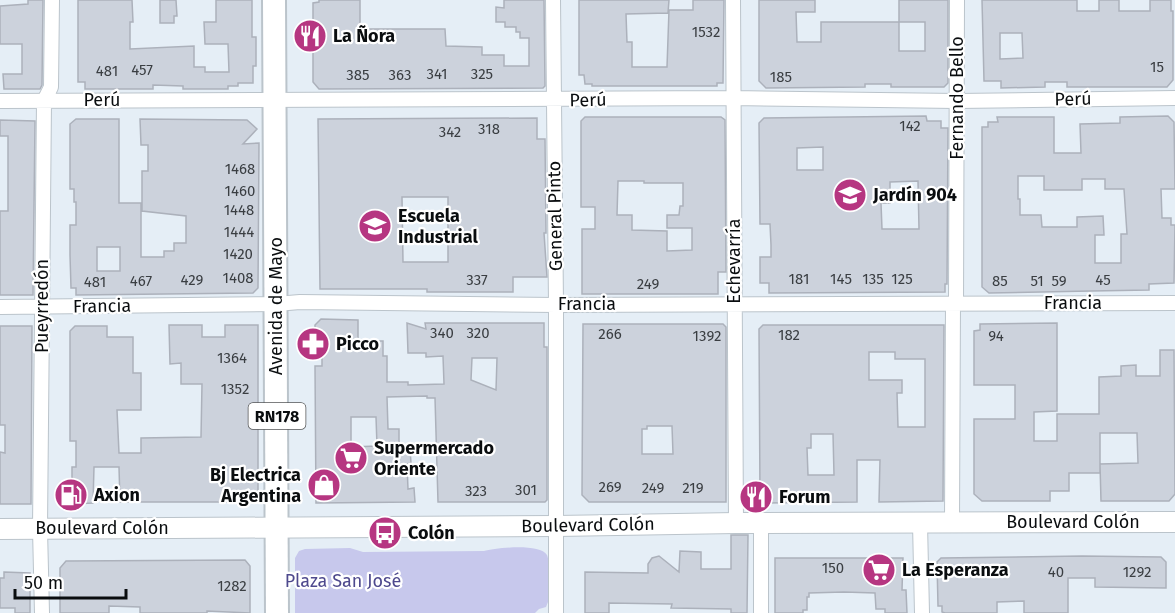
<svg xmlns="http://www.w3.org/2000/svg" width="1175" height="613" font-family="'Fira Sans',sans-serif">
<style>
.green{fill:#c7c8ec}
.building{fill:#ccd2dc;stroke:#acb1bb;stroke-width:1.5;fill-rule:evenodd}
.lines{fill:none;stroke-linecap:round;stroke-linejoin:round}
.street-casing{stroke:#bbc4cb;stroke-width:16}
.secondary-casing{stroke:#bbc4cb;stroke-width:22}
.primary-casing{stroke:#bbc4cb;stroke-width:26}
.street{stroke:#fff;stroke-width:14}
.secondary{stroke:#fff;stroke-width:20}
.primary{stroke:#fff;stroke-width:22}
.labels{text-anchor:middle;stroke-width:4.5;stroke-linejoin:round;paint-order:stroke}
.number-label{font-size:15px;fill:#3a3e42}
.shield{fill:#fff;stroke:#545657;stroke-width:1.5}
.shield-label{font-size:16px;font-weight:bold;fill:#0a0d0f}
.poi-label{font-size:18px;font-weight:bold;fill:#0a0d0f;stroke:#fff;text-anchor:start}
.street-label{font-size:18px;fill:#0a0d0f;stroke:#fff}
.park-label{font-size:18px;fill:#4e498d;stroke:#fff}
</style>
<rect width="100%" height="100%" fill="#e5eef6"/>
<path class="green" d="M350,548L363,552L484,551C496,548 540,543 547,555C551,564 548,591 548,602L546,607L539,609L535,613H295V558L299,551L305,549Z"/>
<path class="building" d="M28,0H43L42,85L40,89H4L3,74H22V44H0V6L28,4Z
M78,0H132L133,22H130V49L194,46V67H205V72H229L228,44H205L204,22H216V0H252V37H256V66H253V83H238V86H228V89H183V86L153,85V89H85V82H78Z
M160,0H176L177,16H174V23H160Z
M319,0H360V29H445L446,46L482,47V55H504V66H529V38H520V32H516V27H505V22H496V7L504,8V0H544L545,86L543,88L319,89L313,82V3L319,2Z
M579,0H669L668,13L626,14L627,42H632V67H667L669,10H693V0H724L723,83H717V86H592V84H585L584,75H579Z
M759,0H815V12H796L797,42H821V22H899V51H925V22H899V0H948V83L944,87H891V84H865V87L766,88L759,81Z
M982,0H1077V11H1099V0H1119V11H1150V0H1171V11H1173V80L1167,87H1067V82H1045V87L1001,88V81H984ZM1000,33H1022L1023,58L1000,59Z
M926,116L927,121H941V128H948L947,284H945V292L769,293V283H760V257H771V245L770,224H760L759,123L764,118ZM823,147V170H797V148ZM918,181L919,229H882L881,203H890V182Z
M1168,116L1174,122L1175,189H1161L1162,218H1171V225H1175L1174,283L1149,284V290L1091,291L989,293L982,287V127H988V122H998L997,117H1054V153H1081L1080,124L1120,123V117ZM1018,176H1044V190H1082V179H1105V189H1124L1127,234H1121V263H1095V235H1104L1103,216L1077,217V227H1042L1041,215H1020V199H1018Z
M585,117H721L725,120L726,272H718V294H582V229H595V207H581V121ZM618,181H644V183H683V206H680L679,215H667V228H692V250L667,251V231L632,230V215H617Z
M537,118V139H545L546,233H544L547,277H513V292H427V289H320L318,119ZM402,197H448V262H403Z
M76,119H119V203H141V257H164V251H174V243H186V216L142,211V171H148V145H141L140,119L247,120L257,129L243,144L259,143L258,288L253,293L76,295V288H71L70,255V225H76V202H74V189H70V124ZM97,247H120V271H97Z
M0,120L35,121L33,295H0V211H8V136H0Z
M321,319L358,320V341H383V356H387V382H408V385L444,384L443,356L426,357V353H408L407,323L426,329L425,323H544V347H547V500L545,502H438L435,398H427V396L387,397L388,429H399V450L410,449L411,463L407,464L408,489L414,488L415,502L316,503L315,366H322V343H315V325ZM472,358H497L496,390L471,380ZM351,417H376L377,446L351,447Z
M1057,323V411L1034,412V441H1057V414H1099V377L1121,376V366L1136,365V376H1160V350H1174L1175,494L1169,501H1101L1100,464L1138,463L1137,433H1100V473H1069V491H1050V501H982L974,494V419H1015V385H974V331L980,330V324Z
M583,324H723L726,327V502H589L582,495ZM647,426H672L673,454H642V429H647Z
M169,325H202V337H225V325H258V495L250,502H120L119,467H94L93,503L72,504V467H76V441H70V331L75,326H107V337H133V373H141V410H117L119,453H141V438L201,437L202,384H181V363L170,364Z
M763,325H944L943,501L879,502L880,460H857V502L765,503L760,498L759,329ZM869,352H895V359H925V427H898L897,393H902V380H869ZM811,434H833L834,475H808L807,448H811Z
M0,326H32L31,504H0V452L5,453V425H0Z
M731,535H748L747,613H731V609L671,608L672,604L609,603V613H585V572L648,573V564L652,558L659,556L679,572L680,551L701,552V569H731Z
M1082,556L1161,557L1166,562V588L1095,587V578H1068V613H1024V601L997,602V613H945L942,612V606H938L937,562L941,558Z
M775,558H903L902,590H906L907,613H885V609H876L875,593L844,592L809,593V597H807V610H803V613H775Z
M245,560L250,566V613L207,611V613H140V607L109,606V613H60V568L66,561Z
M4,572L30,573V613H15V608H0V578H4Z"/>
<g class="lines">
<g class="street-casing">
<path id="street" d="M553,0L556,305V613
M733,0L736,523
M0,101L733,98L957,101L1175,98
M956,304L957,0
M0,307L276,304L300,302L556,305L1175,303
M952,522L953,303
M920,523L922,613
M42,613L40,529L44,101L51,87L52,0
M761,613V523"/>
</g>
<g class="secondary-casing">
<path id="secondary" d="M0,529L557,526L736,523L1175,522"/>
</g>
<g class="primary-casing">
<path id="primary" d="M274,0L277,613"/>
</g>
<use href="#street" class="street"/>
<use href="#secondary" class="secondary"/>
<use href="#primary" class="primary"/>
</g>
<defs>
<g id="restaurant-disc" transform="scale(1.725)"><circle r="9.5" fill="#b63681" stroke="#fff"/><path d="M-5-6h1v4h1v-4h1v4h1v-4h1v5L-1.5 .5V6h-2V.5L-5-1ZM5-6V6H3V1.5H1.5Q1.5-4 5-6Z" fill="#fff"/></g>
<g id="school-disc" transform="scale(1.725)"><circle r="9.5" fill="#b63681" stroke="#fff"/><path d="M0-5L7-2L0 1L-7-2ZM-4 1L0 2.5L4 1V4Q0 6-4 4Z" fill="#fff"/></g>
<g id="pharmacy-disc" transform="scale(1.725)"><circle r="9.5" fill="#b63681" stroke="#fff"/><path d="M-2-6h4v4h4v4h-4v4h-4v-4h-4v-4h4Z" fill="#fff"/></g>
<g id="supermarket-disc" transform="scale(1.725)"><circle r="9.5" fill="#b63681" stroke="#fff"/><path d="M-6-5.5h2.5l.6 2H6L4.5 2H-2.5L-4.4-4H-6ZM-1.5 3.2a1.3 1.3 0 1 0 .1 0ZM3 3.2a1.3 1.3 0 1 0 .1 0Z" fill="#fff"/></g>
<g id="shop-disc" transform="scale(1.725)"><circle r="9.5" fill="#b63681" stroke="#fff"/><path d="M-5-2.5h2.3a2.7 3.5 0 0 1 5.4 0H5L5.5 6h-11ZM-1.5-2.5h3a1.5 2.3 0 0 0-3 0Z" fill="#fff"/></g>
<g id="fuel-disc" transform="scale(1.725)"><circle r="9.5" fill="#b63681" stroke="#fff"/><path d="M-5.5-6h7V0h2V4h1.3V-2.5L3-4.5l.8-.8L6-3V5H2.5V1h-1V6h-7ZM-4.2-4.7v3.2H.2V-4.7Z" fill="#fff"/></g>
<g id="bus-disc" transform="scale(1.725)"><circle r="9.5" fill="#b63681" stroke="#fff"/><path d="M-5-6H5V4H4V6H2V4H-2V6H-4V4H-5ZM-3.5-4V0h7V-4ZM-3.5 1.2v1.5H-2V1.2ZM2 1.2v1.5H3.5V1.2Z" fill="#fff"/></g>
</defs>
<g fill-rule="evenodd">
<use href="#restaurant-disc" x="310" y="36"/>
<use href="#school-disc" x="850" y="195"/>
<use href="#school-disc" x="375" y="226"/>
<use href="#pharmacy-disc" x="313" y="344"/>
<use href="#supermarket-disc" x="351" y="458"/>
<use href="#shop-disc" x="324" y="485"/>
<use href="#fuel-disc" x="71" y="495"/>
<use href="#restaurant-disc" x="756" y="497"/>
<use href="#bus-disc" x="385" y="533"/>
<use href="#supermarket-disc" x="879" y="570"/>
</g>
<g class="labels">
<g class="number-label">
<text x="706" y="37">1532</text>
<text x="1157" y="72">15</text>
<text x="142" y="75">457</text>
<text x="107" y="76">481</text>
<text x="437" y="79">341</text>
<text x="482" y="79">325</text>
<text x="358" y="80">385</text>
<text x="400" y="80">363</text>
<text x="781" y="82">185</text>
<text x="910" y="131">142</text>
<text x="489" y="134">318</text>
<text x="450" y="137">342</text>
<text x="240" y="174">1468</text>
<text x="240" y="196">1460</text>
<text x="239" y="215">1448</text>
<text x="239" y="237">1444</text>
<text x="238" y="259">1420</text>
<text x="238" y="283">1408</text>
<text x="799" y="284">181</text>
<text x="841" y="284">145</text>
<text x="873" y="284">135</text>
<text x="902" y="284">125</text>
<text x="192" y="285">429</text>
<text x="477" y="285">337</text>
<text x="1103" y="285">45</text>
<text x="141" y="286">467</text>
<text x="1000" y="286">85</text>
<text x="1037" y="286">51</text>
<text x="1059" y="286">59</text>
<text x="95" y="287">481</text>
<text x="648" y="289">249</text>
<text x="442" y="338">340</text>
<text x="478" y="338">320</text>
<text x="610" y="339">266</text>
<text x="789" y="340">182</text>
<text x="707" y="341">1392</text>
<text x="996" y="341">94</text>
<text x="232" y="363">1364</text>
<text x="235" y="394">1352</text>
<text x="610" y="492">269</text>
<text x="653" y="493">249</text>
<text x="693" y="493">219</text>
<text x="526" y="495">301</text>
<text x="476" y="496">323</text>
<text x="833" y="573">150</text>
<text x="1056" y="577">40</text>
<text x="1137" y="577">1292</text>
<text x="232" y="591">1282</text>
</g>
<rect class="shield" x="248.5" y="403" width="57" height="26" rx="4.5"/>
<g class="shield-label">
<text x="277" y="422">RN178</text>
</g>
<g class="poi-label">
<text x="333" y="42">La Ñora</text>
<text x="873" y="201">Jardín 904</text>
<text x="398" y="222">Escuela<tspan x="398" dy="21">Industrial</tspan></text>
<text x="336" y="350">Picco</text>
<text x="374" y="454">Supermercado<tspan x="374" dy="21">Oriente</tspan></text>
<text x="301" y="481" text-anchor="end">Bj Electrica<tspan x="301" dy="21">Argentina</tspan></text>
<text x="94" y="501">Axion</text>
<text x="779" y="503">Forum</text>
<text x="408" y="539">Colón</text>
<text x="902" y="576">La Esperanza</text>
</g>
<g class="street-label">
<text transform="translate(957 98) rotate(-90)" y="6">Fernando Bello</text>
<text transform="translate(1073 99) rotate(-1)" y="6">Perú</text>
<text x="102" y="106">Perú</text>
<text transform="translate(588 100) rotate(-1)" y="6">Perú</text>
<text transform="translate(555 216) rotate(-91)" y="6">General Pinto</text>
<text transform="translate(734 261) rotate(-90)" y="6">Echevarría</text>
<text x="1073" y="309">Francia</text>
<text x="587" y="310">Francia</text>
<text transform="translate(42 306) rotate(-90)" y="6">Pueyrredón</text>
<text transform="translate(102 306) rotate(-1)" y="6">Francia</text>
<text transform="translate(276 306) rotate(-90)" y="6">Avenida de Mayo</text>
<text x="1073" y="528">Boulevard Colón</text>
<text transform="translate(588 525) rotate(-1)" y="6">Boulevard Colón</text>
<text x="102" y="534">Boulevard Colón</text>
</g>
<g class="park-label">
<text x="343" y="587">Plaza San José</text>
</g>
</g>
<path d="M15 589v9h111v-9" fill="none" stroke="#0a0d0f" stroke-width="3"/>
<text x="24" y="589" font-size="18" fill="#0a0d0f" stroke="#ffffff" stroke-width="4.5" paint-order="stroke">50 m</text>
</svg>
